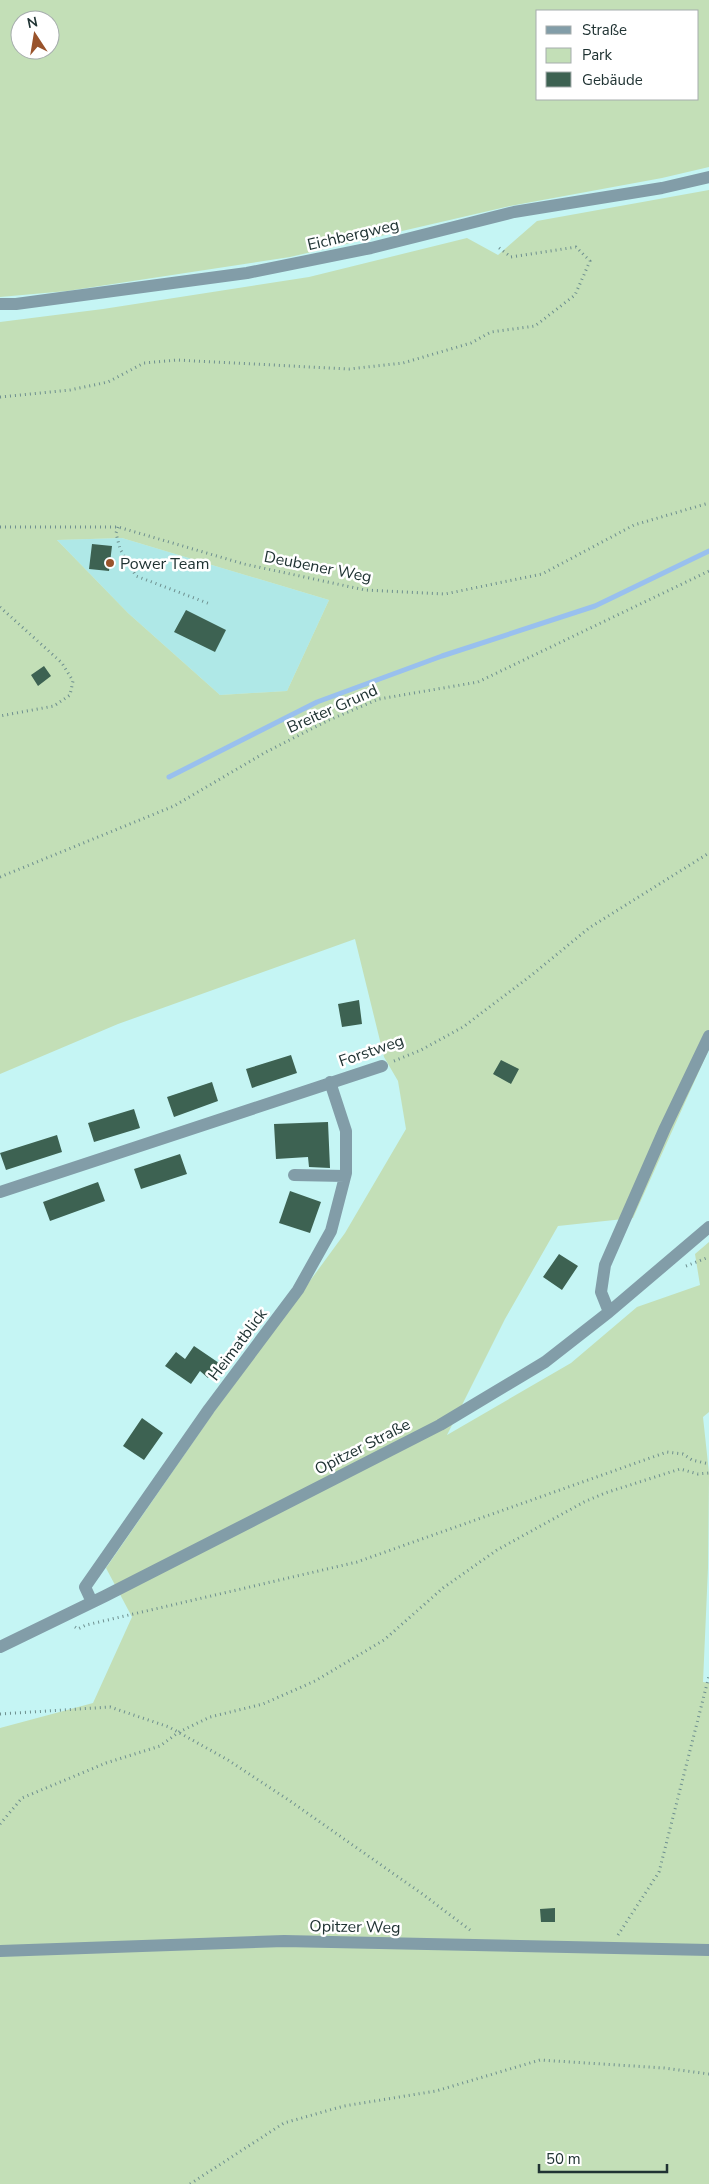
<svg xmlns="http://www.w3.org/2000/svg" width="709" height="2184" font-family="'Nunito Sans',sans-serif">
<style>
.built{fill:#afe8e7}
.green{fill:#c3dfb7;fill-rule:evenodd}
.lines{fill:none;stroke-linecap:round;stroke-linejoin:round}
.stream{stroke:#99c0ee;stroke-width:5}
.building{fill:#3d6252}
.path{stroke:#6e8f8f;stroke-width:3;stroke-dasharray:1 4;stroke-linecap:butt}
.minor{stroke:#829da8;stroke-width:12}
.poi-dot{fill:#99532b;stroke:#fff;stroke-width:2}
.labels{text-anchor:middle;stroke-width:5;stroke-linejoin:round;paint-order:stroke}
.street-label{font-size:16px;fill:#203333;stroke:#fff}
.poi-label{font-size:16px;fill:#203333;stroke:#fff;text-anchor:start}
</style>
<rect width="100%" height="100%" fill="#c5f5f4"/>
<path class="built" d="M122,538L329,600L287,691L220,695L128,613L57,540Z"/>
<path class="green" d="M0,0H709V167L662,178L510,206L290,257L67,291L0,297ZM538,11H698V99H538ZM20,20H50V50H20Z
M709,190V1049L633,1218L558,1226L505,1319L447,1435L571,1363L637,1307L700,1285L695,1254L709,1242V1412L703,1417L709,1473L708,1568L703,1682L709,1683V2184H0V1728L93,1703L132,1617L106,1568L211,1416L345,1233L406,1129L398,1081L384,1057L355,939L118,1024L0,1074V322L103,309L309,277L467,238L498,255L537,221ZM122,538L329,600L287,691L220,695L128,613L57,540Z"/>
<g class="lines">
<path class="stream" d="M169,777L317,702L442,656L595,606L709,551"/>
</g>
<path class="building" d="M92,544L112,546L109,571L89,569Z
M186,610L226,630L215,652L174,632Z
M44,666L51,676L38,686L31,675Z
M359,1000L362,1024L342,1027L338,1004Z
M291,1055L297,1073L252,1088L246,1069Z
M501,1060L519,1069L511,1084L493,1074Z
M212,1082L218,1101L174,1117L167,1097Z
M134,1109L140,1128L94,1142L88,1123Z
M328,1122L330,1168L309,1167L308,1157L276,1159L274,1124Z
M57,1135L62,1152L6,1170L0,1153Z
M180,1154L187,1174L141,1189L134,1169Z
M98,1182L105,1201L50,1221L43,1202Z
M290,1191L321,1202L310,1233L279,1223Z
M559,1254L578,1266L562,1290L543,1277Z
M194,1346L219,1363L208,1378L200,1371L191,1384L165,1366L176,1352L185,1359Z
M142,1418L163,1433L144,1460L123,1446Z
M555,1908V1922H541L540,1909Z"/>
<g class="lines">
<path class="path" d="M0,397L70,390L108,382L144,363L177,360L349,369L403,363L471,343L491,332L535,326L575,295L590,261L576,247L511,257L498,247
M0,527H118L244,564L365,590L445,594L542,574L634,525L709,503
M118,527L116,533L120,549L136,576L210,604
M0,607L62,663L73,681L70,695L54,706L0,716
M0,877L174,806L266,752L329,720L379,699L478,682L709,571
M394,1061L421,1050L463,1027L533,974L589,928L709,853
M686,1266L709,1257
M75,1627L78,1629L86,1625L357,1562L667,1452L683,1454L692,1460L709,1464
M0,1714L110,1707L169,1727L228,1760L290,1801L421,1893L470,1930
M0,1824L22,1798L106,1763L160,1746L179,1732L210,1717L263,1704L315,1681L384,1640L443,1588L497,1550L584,1502L605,1493L680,1469L698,1474L709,1473
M618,1935L659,1872L709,1676
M190,2184L284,2123L344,2106L436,2091L540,2060L664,2068L709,2074"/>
<path class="minor" d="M0,304H16L247,273L371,248L514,212L662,188L709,177
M294,1175L345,1176
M0,1192L382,1066
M609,1312L601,1292L605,1265L665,1128L709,1036
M92,1602L85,1587L209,1409L298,1290L331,1231L346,1173V1131L330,1082
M0,1647L105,1596L440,1425L545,1362L609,1312L709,1227
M0,1951L284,1941L709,1950"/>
</g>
<circle class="poi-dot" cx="110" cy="563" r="5"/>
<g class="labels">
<g class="street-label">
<text transform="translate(353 234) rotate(-13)" y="6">Eichbergweg</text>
<text transform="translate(318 566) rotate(11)" y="6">Deubener Weg</text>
<text transform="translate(332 708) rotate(-24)" y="6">Breiter Grund</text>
<text transform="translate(371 1050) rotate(-19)" y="6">Forstweg</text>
<text transform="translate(237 1344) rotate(-53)" y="6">Heimatblick</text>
<text transform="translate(362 1446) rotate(-27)" y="6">Opitzer Straße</text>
<text transform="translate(355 1926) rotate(1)" y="6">Opitzer Weg</text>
</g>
<g class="poi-label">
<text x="120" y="569">Power Team</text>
</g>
</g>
<rect x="536" y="10" width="162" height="90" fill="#ffffff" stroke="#a6adad"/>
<rect x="546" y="26" width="25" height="8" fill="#829da8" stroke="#a6adad"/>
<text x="582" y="35" font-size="15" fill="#203333">Straße</text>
<rect x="546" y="48" width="25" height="15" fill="#c3dfb7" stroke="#a6adad"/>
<text x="582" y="60" font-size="15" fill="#203333">Park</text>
<rect x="546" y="72" width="25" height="15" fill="#3d6252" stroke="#a6adad"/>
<text x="582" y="85" font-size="15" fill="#203333">Gebäude</text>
<g transform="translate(35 35) rotate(348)"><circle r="24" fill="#ffffff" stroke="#a6adad"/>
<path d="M0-4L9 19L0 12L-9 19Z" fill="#99532b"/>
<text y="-8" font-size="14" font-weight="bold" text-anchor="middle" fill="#203333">N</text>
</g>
<path d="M539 2164v8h128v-8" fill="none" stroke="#203333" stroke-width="2.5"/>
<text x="546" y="2164" font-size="15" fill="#203333" stroke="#ffffff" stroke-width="4" paint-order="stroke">50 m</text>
</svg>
